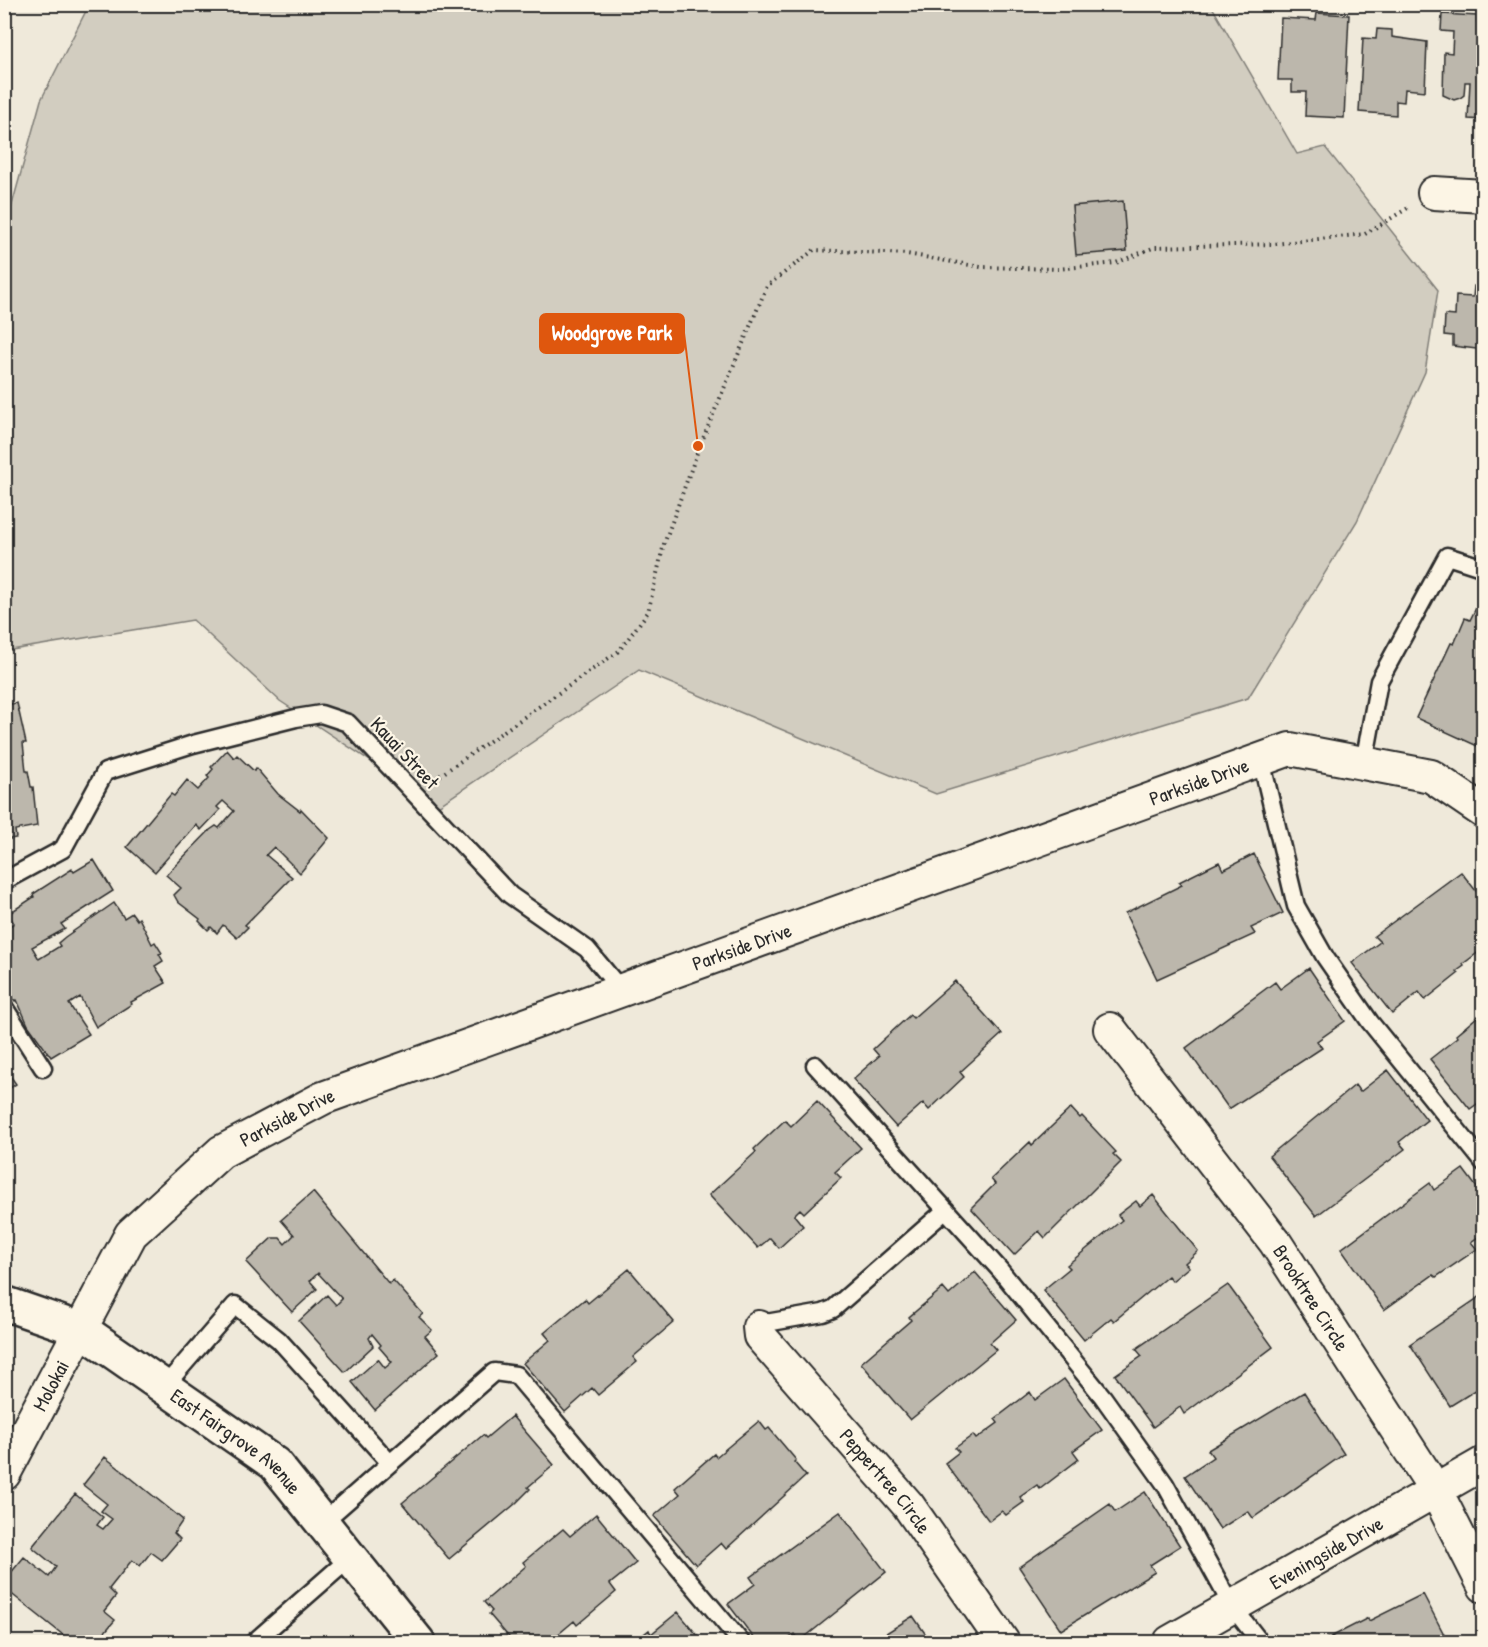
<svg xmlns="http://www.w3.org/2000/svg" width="1488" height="1647" font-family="'Patrick Hand',sans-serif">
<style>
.green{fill:#d2cdc0;stroke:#7e7c76;stroke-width:1.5}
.building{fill:#bcb7ac;stroke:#2b2b2b;stroke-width:1.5}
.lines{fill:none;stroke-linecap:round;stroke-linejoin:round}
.lane-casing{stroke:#2b2b2b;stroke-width:21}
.street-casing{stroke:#2b2b2b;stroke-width:36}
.secondary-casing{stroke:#2b2b2b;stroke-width:38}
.path{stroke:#2b2b2b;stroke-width:4;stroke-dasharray:1.5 4.5;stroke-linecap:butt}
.lane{stroke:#fcf5e5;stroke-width:16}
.street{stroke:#fcf5e5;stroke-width:32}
.secondary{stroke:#fcf5e5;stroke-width:33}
.labels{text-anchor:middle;stroke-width:4.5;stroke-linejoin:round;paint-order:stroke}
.street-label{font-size:20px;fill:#2b2b2b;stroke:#fcf5e5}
.leader{fill:none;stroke:#df570e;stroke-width:2}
.callout-dot{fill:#df570e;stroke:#fcf5e5;stroke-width:2}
.callout{fill:#df570e;stroke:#df570e;stroke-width:2}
.callout-label{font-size:21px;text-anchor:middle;font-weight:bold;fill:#fff}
</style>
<rect width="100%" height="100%" fill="#efe9da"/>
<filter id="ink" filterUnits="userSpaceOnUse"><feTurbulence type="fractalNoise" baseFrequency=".0167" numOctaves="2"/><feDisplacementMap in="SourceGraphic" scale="12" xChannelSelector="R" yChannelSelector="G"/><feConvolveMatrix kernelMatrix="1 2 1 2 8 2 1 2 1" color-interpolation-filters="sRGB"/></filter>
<g filter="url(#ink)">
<path class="green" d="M89,5H1211L1297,154L1325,147L1438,290L1425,372L1357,521L1248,698L936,794L639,670L438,806L280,701L193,620L5,651V230L41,100Z"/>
<path class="building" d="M1317,13L1349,15L1344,118L1305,116L1306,92H1292V80H1278L1281,18L1316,20Z
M1442,14L1477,16V22L1484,23V120L1468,119L1470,82H1465L1464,95L1460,98L1454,100L1443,95L1444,52L1452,53L1453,32L1441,31Z
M1377,29L1392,30V37L1427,42L1425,91L1405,89L1404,102L1396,101V115L1359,112L1363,38L1376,39Z
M1123,201L1127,251L1076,255L1072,206Z
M1474,286H1484V350L1453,346V336L1444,335L1445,315L1455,316L1456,296L1473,297Z
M1484,592V749L1416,718L1451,643L1454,644L1465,618L1470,620Z
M17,703L26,743H23L26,771H28L31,787H33L37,826L15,830L16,838L4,840V705Z
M227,750L234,758L237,755L254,771L256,768L278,794L300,811L301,809L329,838L300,873L274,847L266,855L292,877L245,925L248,927L237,938L223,925L217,933L211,927L208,930L199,921L200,919L178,902L174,895L181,888L166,875L210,830L216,826L219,828L234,811L223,801L217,807L220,810L201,830L196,825L155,872L127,847L171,794L174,796L187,780L198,790L209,778L207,776L213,769L211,767Z
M1254,854L1283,913L1251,928L1255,934L1157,979L1125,913L1182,885L1179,882L1219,862L1223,870Z
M94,860L113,891L61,924L65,929L32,947L39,959L60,946L58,943L65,937L114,903L124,918L132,913L137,920L139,918L152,944L155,942L162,953L159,954L163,961L155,966L166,983L131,1002L132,1004L96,1027L80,997L69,1004L89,1034L51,1057L28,1025L17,1000L15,1001L4,986V930L14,923L8,914L34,897L33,894L72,869L74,872Z
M1461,872L1484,901V948L1463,964L1464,966L1457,971L1459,973L1425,1000L1419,992L1392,1014L1352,963L1380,942L1374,936Z
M1309,968L1345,1021L1317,1041L1322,1048L1229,1109L1186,1048L1275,982L1280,989Z
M955,981L1002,1034L960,1072L964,1077L929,1110L923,1103L896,1127L853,1079L879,1056L873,1049L910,1015L913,1018Z
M1484,1011V1099L1470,1109L1430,1059L1458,1037L1456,1035Z
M4,1067L16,1084L4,1092Z
M1388,1070L1427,1120L1399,1142L1405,1149L1316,1216L1269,1156L1355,1085L1360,1092Z
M817,1101L861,1148L835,1172L841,1178L804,1213L800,1209L794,1215L803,1226L779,1248L770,1238L758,1248L709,1195L756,1152L754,1149L785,1120L791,1126Z
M1071,1108L1080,1118L1082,1116L1116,1152L1113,1154L1121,1162L1045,1238L1039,1231L1014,1255L971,1208L995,1184L991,1179L1030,1142L1032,1145Z
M1463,1169L1484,1197V1233L1471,1242L1477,1249L1436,1277L1433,1275L1384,1310L1341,1249L1430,1183L1434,1190Z
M313,1192L389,1284L393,1280L423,1314L419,1317L432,1330L425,1336L439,1353L375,1410L352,1382L378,1359L385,1368L392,1362L379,1347L381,1345L372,1334L369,1338L373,1346L345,1372L299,1321L327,1295L336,1305L342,1299L318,1273L310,1281L317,1289L292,1312L246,1262L272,1238H280L285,1244L294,1235L281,1220Z
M1153,1195L1198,1251L1185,1263L1189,1267L1172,1281L1168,1276L1114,1321L1111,1318L1084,1340L1043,1290L1070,1268L1067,1265L1122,1220L1118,1215L1136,1201L1140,1206Z
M629,1269L674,1322L633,1357L637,1362L598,1395L592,1388L565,1412L523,1363L550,1340L544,1333L585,1299L588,1303Z
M975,1272L1016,1320L990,1343L996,1350L910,1420L861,1363L911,1320L909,1317L943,1288L949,1295Z
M1228,1285L1273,1347L1184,1414L1180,1407L1153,1427L1115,1375L1142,1356L1136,1349Z
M1484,1294V1385L1450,1406L1410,1344Z
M1064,1379L1102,1430L1073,1451L1079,1459L1040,1489L1037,1485L1020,1497L1024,1502L1006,1515L1002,1511L989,1521L945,1463L959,1452L955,1448L973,1435L976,1439L998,1423L995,1419L1030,1392L1035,1400Z
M1304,1392L1344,1454L1253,1518L1248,1511L1220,1529L1185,1476L1213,1457L1208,1450Z
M512,1416L554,1465L528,1487L530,1489L515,1504L449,1559L402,1503L483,1435L486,1438Z
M759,1421L766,1430L769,1428L796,1460L794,1462L806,1476L726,1549L721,1543L696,1565L654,1516L680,1494L675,1488L714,1454L716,1457Z
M105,1457L183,1520L174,1533L180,1539L162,1560L151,1552L140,1566L132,1560L109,1589L116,1596L104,1611L115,1620L97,1641L90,1636L84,1642H72L4,1588V1581L24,1557L49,1577L56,1567L32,1547L75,1494L103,1517L97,1525L103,1529L112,1519L101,1511L107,1504L83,1485Z
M1145,1492L1180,1546L1150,1565L1155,1572L1061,1630L1019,1567L1110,1504L1115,1512Z
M840,1512L886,1572L800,1641L795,1634L784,1642H757L728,1604L755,1584L750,1577Z
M596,1514L636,1563L610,1584L616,1592L577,1625L574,1621L549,1642H513L489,1614L492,1611L484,1602L526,1566L523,1562L563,1529L570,1536Z
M1423,1594L1448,1642L1323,1641L1368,1618L1369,1621Z
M678,1612L703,1642H634L649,1630L651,1634Z
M913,1616L931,1642H872Z"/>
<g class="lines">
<g class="lane-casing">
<path id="lane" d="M1261,760L1296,906L1325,957L1370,1022L1484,1163
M1364,763L1379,681L1447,556L1484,568
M4,881L63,849L105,772L193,744L296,718L321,714L348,723L510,895L587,949L621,990
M4,1007L43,1068
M815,1065L1000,1270L1103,1397L1165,1484L1232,1606L1260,1642
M759,1327L766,1323L823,1313L833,1309L946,1210
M164,1387L235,1305L279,1340L390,1463
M322,1523L494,1372L516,1375L741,1642
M254,1642L350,1558"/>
</g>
<g class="street-casing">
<g id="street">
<path d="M1434,193L1484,196"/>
<path id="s1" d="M1110,1029L1275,1242L1435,1489L1484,1586"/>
<path id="s2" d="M759,1327L760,1336L908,1505L1003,1642"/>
<path id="s3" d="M4,1474L131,1234L221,1152L323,1098L1290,749L1431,776L1484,812"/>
<path id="s4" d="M1170,1642L1484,1463"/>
</g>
</g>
<g class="secondary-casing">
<g id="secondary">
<path id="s5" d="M4,1303L82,1330L275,1464L418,1642"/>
</g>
</g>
<path class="path" d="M435,779L619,651L648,612L664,544L697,453L767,286L814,250L907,254L981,267L1058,269L1116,263L1155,247L1274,244L1365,234L1408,208"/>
<use href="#lane" class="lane"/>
<use href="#street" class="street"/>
<use href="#secondary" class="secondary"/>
</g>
</g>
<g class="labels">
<g class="street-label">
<text transform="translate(405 753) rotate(47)" y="7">Kauai Street</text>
<text dy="7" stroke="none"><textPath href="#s3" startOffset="1440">Parkside Drive</textPath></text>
<text dy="7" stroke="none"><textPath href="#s3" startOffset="954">Parkside Drive</textPath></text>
<text dy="7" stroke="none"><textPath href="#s3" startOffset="468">Parkside Drive</textPath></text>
<text dy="7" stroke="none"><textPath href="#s1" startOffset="336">Brooktree Circle</textPath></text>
<text dy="7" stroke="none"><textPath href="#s3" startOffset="100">Molokai</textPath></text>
<text dy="7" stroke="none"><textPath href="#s5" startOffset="273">East Fairgrove Avenue</textPath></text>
<text dy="7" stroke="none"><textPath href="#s2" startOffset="201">Peppertree Circle</textPath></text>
<text dy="7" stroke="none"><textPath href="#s4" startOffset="180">Eveningside Drive</textPath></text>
</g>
</g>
<path class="leader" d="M698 446L684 333"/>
<circle class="callout-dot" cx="698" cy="446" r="6"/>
<rect class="callout" x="540" y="314" width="144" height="39" rx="6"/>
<g class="callout-label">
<text x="612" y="340">Woodgrove Park</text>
</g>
<rect width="1488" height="1647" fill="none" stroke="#fcf5e5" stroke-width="24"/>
<rect x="12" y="12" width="1464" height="1623" fill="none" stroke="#2b2b2b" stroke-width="2" filter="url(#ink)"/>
</svg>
